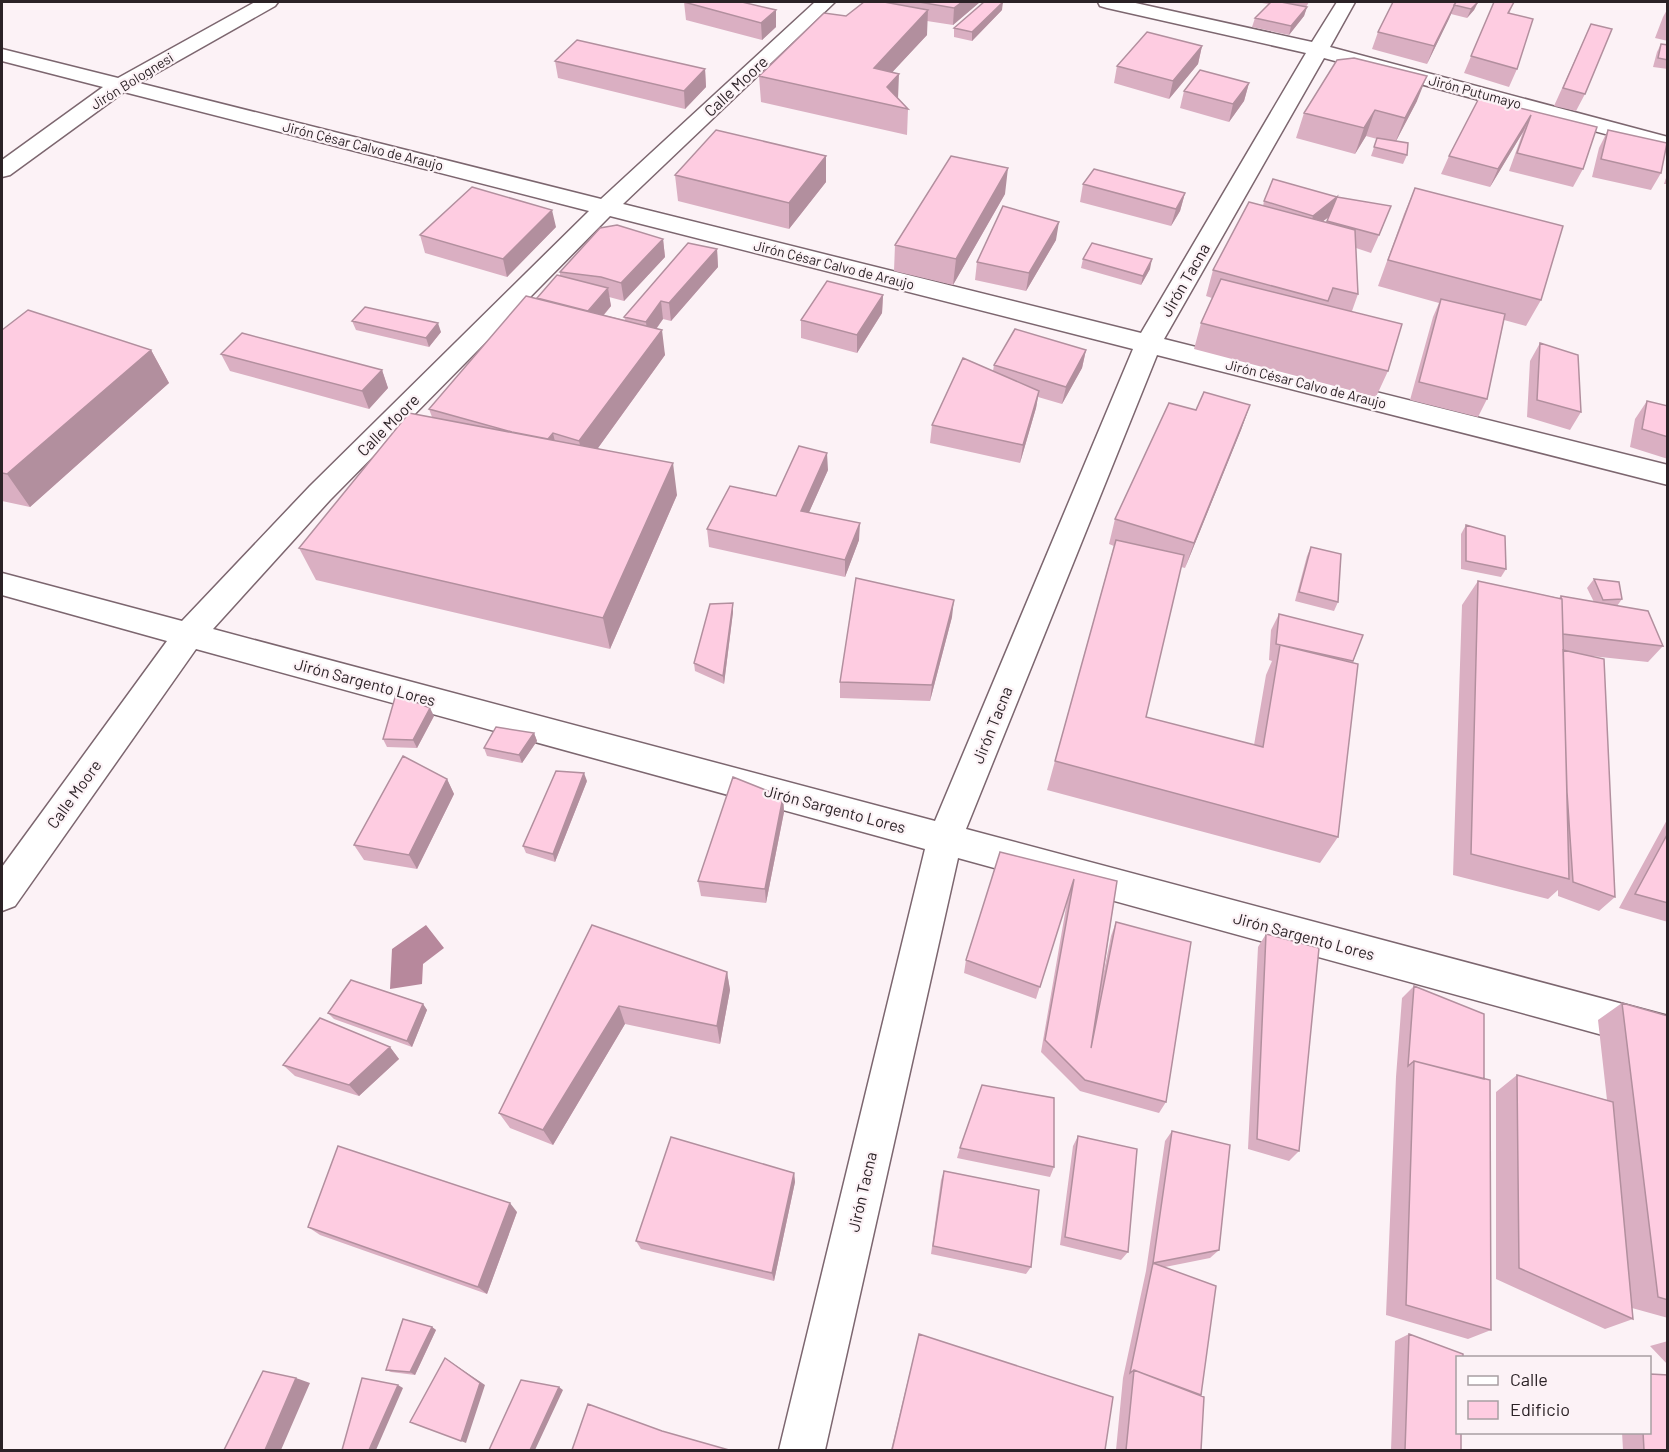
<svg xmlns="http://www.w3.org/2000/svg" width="1669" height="1452" font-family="Barlow,sans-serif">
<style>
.water{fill:#b7889c}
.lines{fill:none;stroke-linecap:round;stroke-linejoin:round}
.minor-casing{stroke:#7c666f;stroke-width:3}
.minor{fill:#fff;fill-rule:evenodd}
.wall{fill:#daafc2;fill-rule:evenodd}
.shaded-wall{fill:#b28f9e}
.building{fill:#fecce1;stroke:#b28f9e;stroke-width:1.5}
.labels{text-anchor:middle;stroke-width:4.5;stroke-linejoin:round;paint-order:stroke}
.far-street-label{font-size:14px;fill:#2b2226;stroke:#fcf2f6}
.street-label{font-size:16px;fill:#2b2226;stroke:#fcf2f6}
</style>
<rect width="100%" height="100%" fill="#fcf2f6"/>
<path class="water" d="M426,925L444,948L423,964L422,984L390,989L392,949Z"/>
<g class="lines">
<g class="minor-casing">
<path id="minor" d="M255,2H278L275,6L139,83L601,199L815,2H835L623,204L1141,333L1306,53L1107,8L1100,6L1098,2H1131L1312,42L1337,2H1355L1330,47L1668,137V151L1324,58L1164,339L1668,465V485L1157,355L966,829L1668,1016V1053L958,858L825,1450H779L925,849L196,649L15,906L2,911V867L167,641L2,595V573L182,621L310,486L589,211L124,92L10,175L2,177V160L103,87L2,61V49L118,78ZM610,216L1133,349L935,821L213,629L330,500Z"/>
</g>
<use href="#minor" class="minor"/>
</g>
<path class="wall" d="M684,2H685L776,27L762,40L686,20Z
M864,2H980L953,25L927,21V35L892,72L898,98L908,109L907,135L761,102L759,76L846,16Z
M1262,2H1309L1306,7H1307L1304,16L1289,35L1252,27L1255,18L1269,4L1262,3Z
M1393,2H1478L1474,10L1467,18L1451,14L1427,64L1372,49L1378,32Z
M1494,2H1514L1509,14L1517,69L1509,87L1464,73Z
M1668,8V41L1655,38L1663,17Z
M1002,10L972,41L954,37V28Z
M1591,24L1585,94L1576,111L1554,106Z
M1661,44L1668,45V69L1653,67L1657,52Z
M1202,46L1198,64L1169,99L1114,83L1117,66Z
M555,61L705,69L706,87L685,109L558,78Z
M1249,83L1244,101L1229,122L1180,108L1184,91Z
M1479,98L1597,127L1583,169L1573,187L1509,171L1523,132L1490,187L1441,174L1449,156Z
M1417,101L1396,141L1407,155L1403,164L1371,156L1377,139L1366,136L1355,154L1296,138L1304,113Z
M1608,130L1661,173L1651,190L1592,177L1599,148Z
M826,156V182L789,229L678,201L675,175Z
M1668,172V184H1664Z
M1083,184L1185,193L1180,211L1171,226L1080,202Z
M1415,188L1541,300L1526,326L1504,320L1487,399L1478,417L1410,400L1433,317L1439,303L1378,286L1404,214Z
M1005,194L953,285L894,271L895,245Z
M1264,201L1384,224L1371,253L1356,248L1358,294L1352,311L1388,371L1376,397L1194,349L1201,323L1212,298L1206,296L1213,270L1263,206ZM1329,217L1327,222L1323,221Z
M556,227L507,277L425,253L420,235Z
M663,239L665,257L624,301L609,297L611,306L604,315L625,320L624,317L717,249L718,267L671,321L663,319L657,328L665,355L598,448L677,495L610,649L316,580L299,548L432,417L429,409L537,298L560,276V272Z
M1056,240L1026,291L975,280L977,262Z
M1083,259L1150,269L1141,285L1081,268Z
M883,295L882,313L857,353L801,338V320Z
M352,321L441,332L429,347L356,330Z
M2,330L151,350L169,383L30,507L2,501Z
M1540,343L1581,412L1570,430L1527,417L1530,361Z
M1086,350L1082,368L1062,404L1038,397L1036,408L1020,463L930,443L932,425L993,371L994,365Z
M221,354L382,370L388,388L369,409L230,371Z
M1647,401L1668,406V459L1630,447L1635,419Z
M1250,405L1241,430L1185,568L1181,567L1146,717L1254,745L1266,675L1272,661L1269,660L1271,630L1279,614L1363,635L1353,662L1338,837L1320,863L1047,790L1114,546L1109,544L1115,519L1196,410Z
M828,470L809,512L859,540L845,577L709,547L707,529Z
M1466,525L1506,569L1501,577L1461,569V534Z
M1311,547L1338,602L1334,611L1295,601L1307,556Z
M1594,579L1622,599L1617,606L1663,646L1648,662L1591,656L1615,897L1599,911L1558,896V890L1548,899L1453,875L1462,605L1478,581L1559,598L1561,596L1594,602L1587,588Z
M733,612L724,684L695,671L694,663Z
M952,617L930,701L840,698V682Z
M434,716L417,748L387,747L383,739Z
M534,733L537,741L522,763L487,756L484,748Z
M447,779L454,794L417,869L364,860L354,845Z
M587,781L555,862L526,853L523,846Z
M783,797L784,812L766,903L701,896L698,881Z
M1668,818V922L1619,908Z
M1000,852L1117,881L1103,976L1111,936L1116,922L1166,1102L1159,1113L1080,1091L1041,1052L1068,896L1036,999L964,973L966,960Z
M592,925L727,972L730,990L720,1044L625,1024L553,1145L510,1128L499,1113Z
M1266,934L1299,1151L1289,1161L1248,1149L1258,947Z
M1414,986L1484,1079L1491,1330L1468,1339L1386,1315L1396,1077L1402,998Z
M1622,1003L1668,1016V1318L1632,1308L1633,1319L1605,1329L1496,1279V1092L1517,1075L1607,1100L1598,1020Z
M423,1004L427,1010L412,1047L334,1019L328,1013Z
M390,1047L399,1059L359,1096L295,1076L283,1065Z
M1172,1131L1219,1250L1210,1258L1165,1267L1201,1395V1450H1116L1123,1378L1146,1271L1165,1141Z
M1078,1136L1128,1252L1121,1260L1060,1245L1073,1146Z
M960,1148L1054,1167L1050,1177L957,1158Z
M944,1171L1031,1267L1026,1274L931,1254L941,1180Z
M794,1173L795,1182L774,1281L641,1249L636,1241Z
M517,1212L487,1294L320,1235L308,1227Z
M432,1327L436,1330L415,1375L391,1372L386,1370Z
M919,1334L1105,1450H891Z
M1409,1334L1461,1450H1391L1395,1341Z
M1668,1341V1365L1650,1346Z
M1622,1432H1650L1668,1450H1623Z"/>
<path class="shaded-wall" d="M962,2H980L953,25L954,8Z
M1003,2L1002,10L972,41V32Z
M1456,2L1449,19L1427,64L1434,46Z
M1478,2L1474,10L1467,18L1471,9Z
M1307,7L1304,16L1289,35L1291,26Z
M776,10V27L762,40L761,23Z
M928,10L927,35L873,93L874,68Z
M1202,46L1198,64L1169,99L1173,81Z
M705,69L706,87L685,109L684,91Z
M899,74L898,99L887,87Z
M1427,76L1417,101L1395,143L1405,118Z
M1249,83L1244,101L1229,122L1233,104Z
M1375,110L1366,136L1355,154L1364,128Z
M1531,115L1523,132L1490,187L1498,169Z
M826,156V182L789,229V203Z
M1008,168L1005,194L953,285L956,259Z
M1185,193L1180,211L1171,226L1176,209Z
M1337,197L1331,215L1307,234L1313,216Z
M552,210L556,227L507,277L503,259Z
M1059,222L1056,240L1026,291L1029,273Z
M663,239L665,257L624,301L621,283Z
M717,249L718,267L671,321L669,303Z
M1152,259L1150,269L1141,285L1143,276Z
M608,288L611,306L589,332L586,314Z
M883,295L882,313L857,353V335Z
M661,301L663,319L648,340L646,322Z
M438,323L441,332L429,347L426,338Z
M662,330L665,355L585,466L579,441Z
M151,350L169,383L30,507L7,474Z
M1086,350L1082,368L1062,404L1066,387Z
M382,370L388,388L369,409L362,391Z
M1039,391L1036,408L1020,463L1023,445Z
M1250,405L1241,430L1185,568L1194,543Z
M553,433L559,459L546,442Z
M827,453L828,470L802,528L801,511Z
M673,463L677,495L610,649L603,618Z
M860,523L859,540L845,577V560Z
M954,600L952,617L930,701L932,685Z
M733,603V612L724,684L723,676Z
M430,708L434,716L417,748L413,740Z
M534,733L537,741L522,763L519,755Z
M584,773L587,781L555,862L553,854Z
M447,779L454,794L417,869L409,855Z
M783,797L784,812L766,903L765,889Z
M727,972L730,990L720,1044L717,1026Z
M423,1004L427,1010L412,1047L407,1041Z
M619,1006L625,1024L553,1145L543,1130Z
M390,1047L399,1059L359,1096L349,1085Z
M794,1173L795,1182L774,1281L772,1273Z
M510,1203L517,1212L487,1294L478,1287Z
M432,1327L436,1330L415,1375L410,1372Z
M445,1358L485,1385L466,1443L461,1441Z
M296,1378L310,1383L281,1450H265Z
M398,1385L403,1388L376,1450H369Z
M559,1387L563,1390L535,1450H530Z"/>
<path class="building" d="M684,2H742L776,10L761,23Z
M864,2H884L928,10L874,68L899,74L887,87L908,109L759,76L824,13L846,16Z
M919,2H962L954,8Z
M984,2H1003L972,32L954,28Z
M1271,2H1281L1307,7L1291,26L1255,18Z
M1393,2H1456L1434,46L1378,32Z
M1454,2H1478L1471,9L1454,5L1456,2Z
M1494,2H1514L1508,13L1533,19L1517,69L1471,56Z
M1591,24L1612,29L1585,94L1563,88Z
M1147,32L1202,46L1173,81L1117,66Z
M577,40L705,69L684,91L555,61Z
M1661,44L1668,45V60L1658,58Z
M1354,58L1427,76L1405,118L1375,110L1364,128L1304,113L1337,60Z
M1200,70L1249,83L1233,104L1184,91Z
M1479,98L1597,127L1583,169L1517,153L1531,115L1498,169L1449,156Z
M716,130L826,156L789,203L675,175Z
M1608,130L1667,143L1661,173L1601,159Z
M1377,138L1408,143L1407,155L1374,147Z
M951,156L1008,168L956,259L895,245Z
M1094,169L1185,193L1176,209L1083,184Z
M1273,179L1337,197L1391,206L1379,235L1327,221L1337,197L1313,216L1264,201Z
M472,187L552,210L503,259L420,235Z
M1415,188L1563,226L1541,300L1388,260Z
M1249,202L1355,230L1358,294L1333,288L1328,301L1213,270Z
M1003,206L1059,222L1029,273L977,262Z
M617,225L663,239L621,283L601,277L560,272L600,228Z
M688,243L717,249L669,303L661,301L646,322L624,317Z
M1092,243L1152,259L1143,276L1083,259Z
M557,275L608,288L588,311L537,298Z
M1221,279L1402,324L1388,371L1201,323Z
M827,281L883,295L857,335L801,320Z
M526,296L662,330L579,441L553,433L548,439L512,432L429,409Z
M1441,299L1505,314L1487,399L1419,382Z
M365,307L438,323L426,338L352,321Z
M28,310L151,350L7,474L2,473V330Z
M1015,329L1086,350L1066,387L994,365Z
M242,333L382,370L362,391L221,354Z
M1540,343L1578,355L1581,412L1537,400Z
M963,358L1039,391L1023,445L932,425Z
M1204,392L1250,405L1194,543L1115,519L1169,403L1196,410Z
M1647,401L1668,406V437L1642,429Z
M409,413L673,463L603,618L299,548Z
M799,446L827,453L801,511L860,523L845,560L707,529L730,486L776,496Z
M1466,525L1505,536L1506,569L1466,561Z
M1116,540L1184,555L1146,717L1263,747L1280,645L1358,664L1338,837L1055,761Z
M1311,547L1341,554L1338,602L1299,592Z
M856,578L954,600L932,685L840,682Z
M1594,579L1619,582L1622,599L1603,600Z
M1478,581L1562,599L1569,879L1471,854Z
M1561,596L1648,611L1663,646L1563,634L1562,599L1561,598Z
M733,603L723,676L694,663L710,604Z
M1279,614L1363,635L1353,661L1276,644Z
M1563,650L1604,659L1615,897L1573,882L1567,792Z
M396,694L430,708L413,740L383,739Z
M496,727L534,733L519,755L484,748Z
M403,756L447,779L409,855L354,845Z
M556,771L584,773L553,854L523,846Z
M733,777L783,797L765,889L698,881Z
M1668,833V903L1635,894Z
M1000,852L1117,881L1091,1048L1116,922L1191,942L1166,1102L1085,1080L1045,1040L1074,879L1040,987L966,960Z
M592,925L727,972L717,1026L619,1006L543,1130L499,1113Z
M1266,934L1319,948L1299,1151L1257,1139Z
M351,980L423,1004L407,1041L328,1013Z
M1414,986L1484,1014V1079L1414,1061L1408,1066Z
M1622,1003L1668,1016V1300L1658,1297Z
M320,1018L390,1047L349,1085L283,1065Z
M1414,1061L1490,1080L1491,1330L1406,1305Z
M1517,1075L1613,1102L1633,1319L1519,1268Z
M982,1085L1054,1098V1167L960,1148Z
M1172,1131L1230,1145L1219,1250L1153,1263Z
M1078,1136L1137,1149L1128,1252L1065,1237Z
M671,1137L794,1173L772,1273L636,1241Z
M338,1146L510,1203L478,1287L308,1227Z
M944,1171L1039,1190L1031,1267L933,1246Z
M1153,1263L1216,1286L1201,1395L1134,1370L1130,1373Z
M403,1319L432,1327L410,1372L386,1370Z
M919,1334L1113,1397L1105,1450H892Z
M1409,1334L1463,1354V1358H1458V1432H1461V1450H1405Z
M445,1358L480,1383L461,1441L410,1422Z
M1134,1370L1204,1397L1201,1450H1126Z
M263,1371L296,1378L265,1450H224Z
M1650,1374L1668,1375V1450H1644L1643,1432H1650Z
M362,1378L398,1385L369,1450H342Z
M521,1380L559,1387L530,1450H489Z
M588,1404L662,1431L729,1450H572Z"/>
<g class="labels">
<g class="far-street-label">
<text transform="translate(132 81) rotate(-32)" y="5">Jirón Bolognesi</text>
<text transform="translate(1475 92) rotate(15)" y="5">Jirón Putumayo</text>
<text transform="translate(363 146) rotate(14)" y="5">Jirón César Calvo de Araujo</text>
<text transform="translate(834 265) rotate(14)" y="5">Jirón César Calvo de Araujo</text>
<text transform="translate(1306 384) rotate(14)" y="5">Jirón César Calvo de Araujo</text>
</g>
<g class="street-label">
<text transform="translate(736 86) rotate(-43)" y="6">Calle Moore</text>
<text transform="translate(1185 280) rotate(-60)" y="6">Jirón Tacna</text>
<text transform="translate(388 425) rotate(-45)" y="6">Calle Moore</text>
<text transform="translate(365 682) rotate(15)" y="6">Jirón Sargento Lores</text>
<text transform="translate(992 725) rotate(-68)" y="6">Jirón Tacna</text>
<text transform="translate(74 794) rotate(-54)" y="6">Calle Moore</text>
<text transform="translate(835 809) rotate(15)" y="6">Jirón Sargento Lores</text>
<text transform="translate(1304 936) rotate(15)" y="6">Jirón Sargento Lores</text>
<text transform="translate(862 1192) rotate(-77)" y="6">Jirón Tacna</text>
</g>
</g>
<rect width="1669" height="1452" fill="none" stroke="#2b2226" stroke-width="6"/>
<rect x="1456" y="1356" width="195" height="78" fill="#fcf2f6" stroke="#a89fa3" stroke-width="1.5"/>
<rect x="1468" y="1376" width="30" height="9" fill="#ffffff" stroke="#a89fa3" stroke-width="1.5"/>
<text x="1510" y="1386" font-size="18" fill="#2b2226">Calle</text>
<rect x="1468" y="1401" width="30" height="18" fill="#fecce1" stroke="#a89fa3" stroke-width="1.5"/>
<text x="1510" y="1416" font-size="18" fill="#2b2226">Edificio</text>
</svg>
